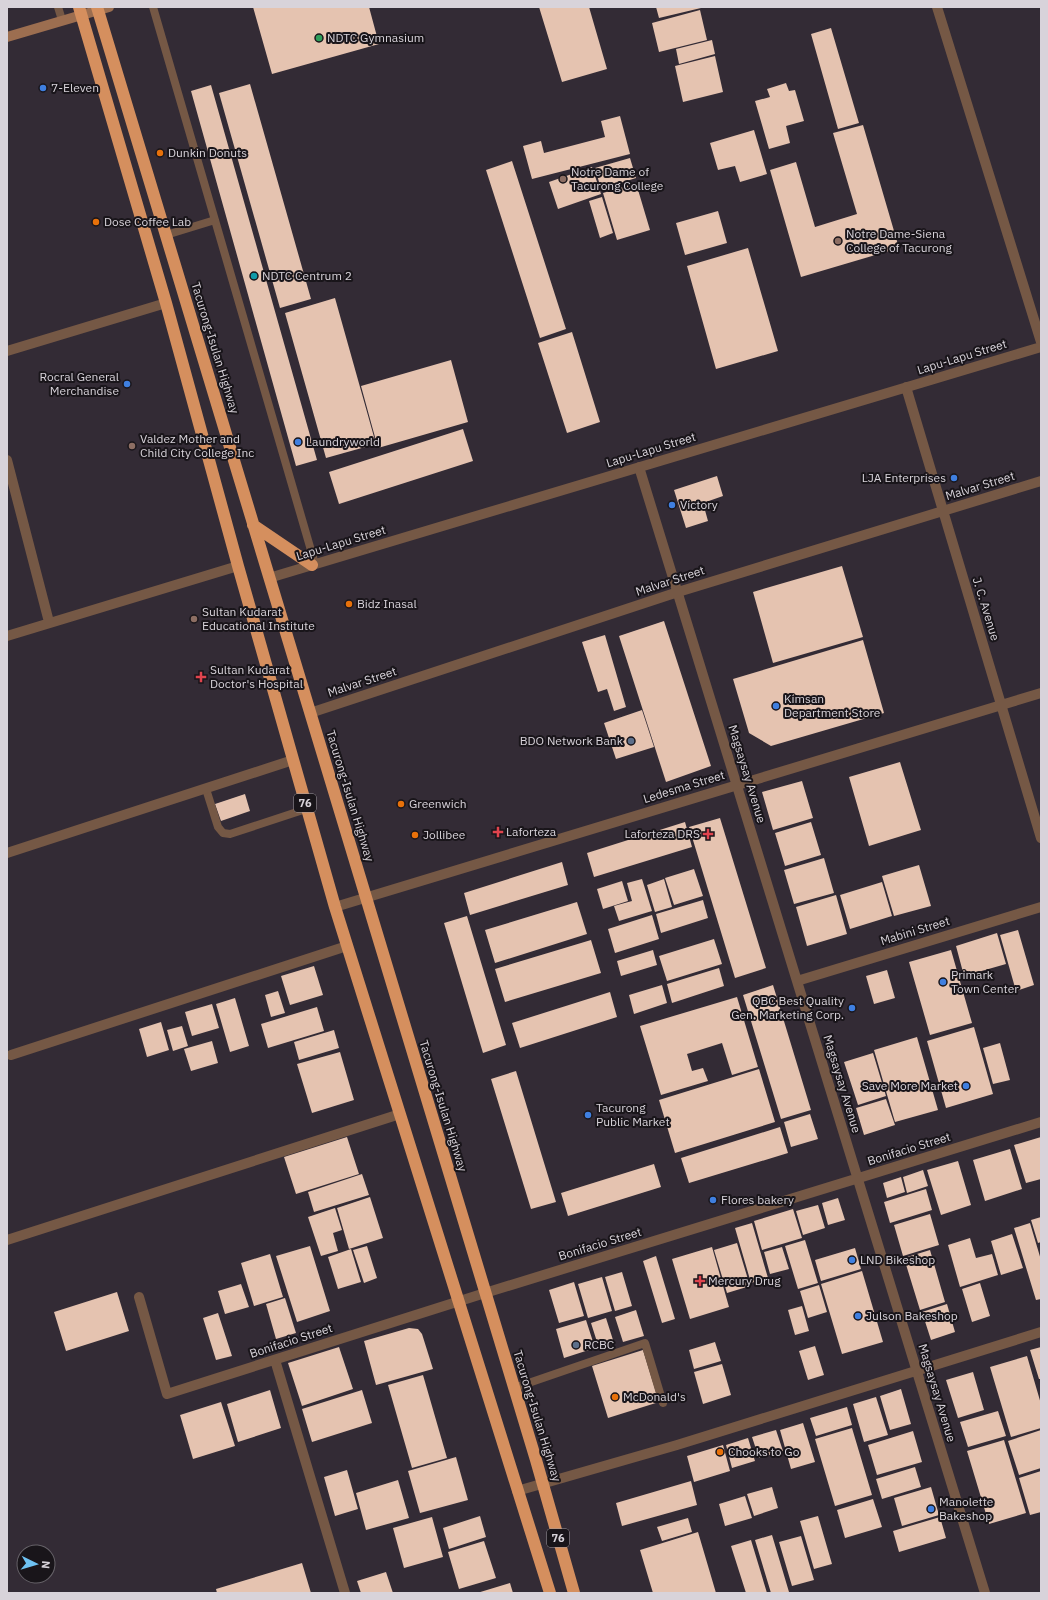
<svg xmlns="http://www.w3.org/2000/svg" width="1048" height="1600" font-family="'IBM Plex Sans',sans-serif">
<style>
.building{fill:#e5c3b0}
.lines{fill:none;stroke-linecap:round;stroke-linejoin:round}
.lane{stroke:#755845;stroke-width:8}
.street{stroke:#755845;stroke-width:10}
.secondary{stroke:#9c6e50;stroke-width:10}
.highway{stroke:#d58f5e;stroke-width:12}
.leisure-dot{fill:#2e9e5b;stroke:#19151a;stroke-width:1.5}
.shop-dot{fill:#3f7fe0;stroke:#19151a;stroke-width:1.5}
.food-dot{fill:#e8710a;stroke:#19151a;stroke-width:1.5}
.education-dot{fill:#8d6e63;stroke:#19151a;stroke-width:1.5}
.culture-dot{fill:#0f9aa8;stroke:#19151a;stroke-width:1.5}
.health-dot{fill:#e0444e;stroke:#19151a;stroke-width:1.5}
.service-dot{fill:#5c6f8a;stroke:#19151a;stroke-width:1.5}
.labels{text-anchor:middle;stroke-width:4;stroke-linejoin:round;paint-order:stroke}
.shield{fill:#19151a;stroke:#9f9aa0;stroke-width:1}
.shield-label{font-size:11px;font-weight:bold;fill:#d8d3da}
.poi-label{font-size:12px;fill:#d8d3da;stroke:#19151a;text-anchor:start}
.street-label{font-size:12px;fill:#d8d3da;stroke:#19151a}
</style>
<rect width="100%" height="100%" fill="#332b35"/>
<path class="building" d="M253,7H369L379,44L272,74Z
M539,7H589L607,69L562,82Z
M656,7H701V8L659,18Z
M700,10L707,40L659,52L652,23Z
M831,28L859,123L838,129L811,34Z
M712,40L715,54L679,64L676,49Z
M715,56L723,92L683,102L675,66Z
M786,83L789,91L795,90L804,121L786,126L790,143L769,149L755,101L770,97L767,89Z
M250,84L311,299L280,308L219,93Z
M211,85L317,460L296,466L191,91Z
M620,116L630,154L532,179L523,146L541,141L544,153L605,137L601,121Z
M863,125L899,248L801,277L770,170L796,162L815,227L857,214L833,133Z
M754,130L767,174L740,182L735,166L718,170L710,143Z
M630,158L636,178L601,189L595,168Z
M512,161L566,329L540,338L486,170Z
M592,167L601,194L558,209L549,182Z
M636,183L650,230L617,240L603,193Z
M602,197L613,233L600,238L589,201Z
M718,211L727,243L685,255L676,223Z
M748,248L778,351L716,369L687,266Z
M335,298L376,444L326,458L285,313Z
M572,332L600,422L567,433L538,343Z
M451,360L468,422L378,448L361,386Z
M463,429L473,461L339,504L329,472Z
M717,476L723,496L703,503L708,521L686,528L674,490Z
M842,566L863,637L773,663L753,592Z
M664,621L711,766L666,782L619,636Z
M605,635L626,707L614,711L607,689L598,692L582,642Z
M863,640L884,713L771,746L749,733L733,679Z
M642,710L654,747L616,759L604,723Z
M900,762L921,830L869,846L849,777Z
M802,781L813,818L773,830L762,792Z
M245,794L250,811L221,821L215,804Z
M720,818L766,968L735,978L689,827Z
M685,822L692,847L594,877L587,853Z
M811,822L821,855L785,866L775,833Z
M824,858L834,893L794,904L784,870Z
M562,862L568,885L470,915L464,893Z
M919,865L931,906L894,916L882,876Z
M694,869L703,896L674,905L665,878Z
M642,879L652,911L619,921L614,906L632,901L627,883Z
M664,879L672,907L655,912L647,885Z
M622,881L628,901L603,909L597,889Z
M882,882L892,916L850,929L840,895Z
M836,895L847,934L807,946L796,907Z
M703,900L708,918L661,933L656,914Z
M577,902L587,934L495,963L485,930Z
M652,915L659,939L615,953L608,929Z
M467,916L506,1045L483,1053L444,923Z
M1018,930L1034,985L1016,991L1000,935Z
M997,933L1006,964L964,976L956,946Z
M714,939L722,964L667,981L659,956Z
M591,940L601,973L505,1002L495,969Z
M653,950L657,965L621,976L617,961Z
M951,950L972,1023L930,1035L909,962Z
M314,966L323,995L290,1005L281,976Z
M719,968L724,986L672,1003L667,984Z
M887,970L895,998L874,1004L866,976Z
M662,985L667,1003L634,1014L629,995Z
M773,985L811,1110L781,1119L743,995Z
M278,991L285,1013L271,1017L265,995Z
M610,992L617,1017L520,1048L512,1023Z
M737,997L758,1067L732,1075L722,1043L687,1054L692,1071L703,1068L708,1081L661,1095L640,1026Z
M235,998L249,1046L230,1052L216,1004Z
M212,1004L219,1028L192,1036L185,1012Z
M317,1007L324,1031L268,1048L261,1024Z
M161,1022L169,1050L147,1057L139,1029Z
M182,1026L188,1046L173,1051L167,1030Z
M974,1027L993,1094L946,1108L927,1041Z
M334,1030L339,1048L299,1060L294,1042Z
M917,1037L938,1110L895,1122L874,1050Z
M212,1041L218,1063L191,1071L184,1049Z
M1000,1043L1010,1080L993,1084L983,1048Z
M340,1052L354,1100L312,1113L297,1064Z
M873,1053L886,1096L858,1105L844,1062Z
M759,1069L775,1122L675,1153L659,1100Z
M516,1071L556,1202L531,1209L491,1079Z
M886,1099L895,1125L864,1135L856,1108Z
M810,1114L818,1139L791,1147L784,1122Z
M780,1127L788,1153L689,1183L681,1158Z
M347,1137L359,1174L296,1194L284,1157Z
M1041,1137V1179L1026,1183L1014,1145Z
M1010,1149L1022,1189L985,1201L973,1160Z
M958,1161L971,1205L941,1215L927,1170Z
M654,1164L661,1187L568,1216L561,1193Z
M923,1170L928,1186L907,1193L903,1177Z
M362,1174L369,1195L314,1212L308,1192Z
M901,1177L905,1192L887,1198L883,1183Z
M926,1189L932,1210L890,1223L884,1202Z
M370,1197L383,1238L349,1249L337,1208Z
M838,1198L845,1220L828,1225L822,1203Z
M818,1205L825,1228L803,1235L796,1211Z
M335,1208L342,1230L333,1233L338,1251L321,1256L308,1217Z
M793,1209L802,1238L762,1250L754,1221Z
M930,1214L939,1245L903,1256L894,1225Z
M1041,1217V1242L1038,1243L1031,1220Z
M752,1223L768,1278L751,1283L735,1228Z
M1030,1223L1041,1260V1299L1036,1300L1014,1228Z
M1012,1234L1023,1268L1001,1275L991,1241Z
M970,1238L976,1258L992,1254L998,1275L960,1287L948,1245Z
M805,1240L818,1283L798,1289L785,1246Z
M737,1243L750,1286L727,1293L714,1250Z
M310,1246L330,1311L297,1322L276,1256Z
M367,1246L377,1278L364,1283L353,1250Z
M712,1247L729,1307L690,1319L672,1259Z
M782,1247L789,1269L770,1274L764,1252Z
M855,1248L861,1269L821,1281L815,1260Z
M351,1249L361,1282L338,1289L328,1257Z
M930,1250L945,1302L920,1310L904,1258Z
M270,1254L283,1297L254,1306L241,1263Z
M656,1256L675,1319L662,1323L643,1261Z
M862,1271L883,1342L842,1354L821,1284Z
M622,1272L632,1306L615,1311L605,1277Z
M602,1277L612,1311L588,1318L578,1284Z
M574,1282L584,1316L559,1323L549,1290Z
M980,1283L990,1316L972,1322L962,1289Z
M241,1284L249,1307L225,1314L218,1291Z
M819,1285L827,1312L808,1318L800,1291Z
M117,1292L129,1331L66,1351L54,1312Z
M285,1298L296,1333L276,1339L266,1304Z
M947,1304L955,1332L931,1340L922,1312Z
M802,1306L809,1331L795,1335L788,1310Z
M636,1310L644,1336L623,1342L615,1317Z
M218,1313L232,1356L216,1360L203,1318Z
M606,1318L613,1340L598,1345L591,1323Z
M586,1320L595,1348L564,1358L556,1329Z
M409,1328L418,1329L422,1334L433,1369L376,1385L364,1341Z
M715,1342L721,1361L694,1369L689,1350Z
M815,1346L824,1375L808,1380L799,1351Z
M339,1347L353,1389L302,1406L288,1363Z
M1041,1347V1379H1039L1030,1350Z
M643,1350L659,1402L608,1418L592,1366Z
M1027,1356L1041,1404V1428L1011,1437L990,1367Z
M722,1364L731,1395L703,1404L694,1372Z
M973,1372L984,1410L958,1418L946,1380Z
M423,1375L447,1458L412,1468L388,1385Z
M901,1389L911,1424L890,1430L880,1396Z
M270,1390L281,1428L238,1442L227,1404Z
M362,1390L372,1423L312,1442L302,1409Z
M876,1397L888,1435L864,1442L853,1404Z
M221,1402L235,1446L193,1459L180,1415Z
M847,1407L852,1425L816,1436L810,1418Z
M998,1411L1006,1436L968,1447L960,1422Z
M803,1423L815,1462L791,1469L780,1430Z
M852,1428L872,1495L835,1506L815,1439Z
M776,1430L783,1451L759,1458L752,1437Z
M1041,1430V1468L1019,1475L1008,1441Z
M913,1431L922,1462L877,1475L868,1445Z
M748,1438L755,1461L732,1468L726,1445Z
M1004,1440L1026,1513L989,1524L967,1451Z
M723,1445L730,1471L694,1482L687,1456Z
M456,1457L468,1500L420,1513L408,1471Z
M915,1467L921,1487L882,1499L876,1479Z
M347,1470L358,1509L335,1516L324,1477Z
M1041,1471V1512L1030,1515L1019,1478Z
M398,1480L409,1518L366,1530L356,1493Z
M691,1481L697,1505L622,1526L616,1503Z
M772,1487L778,1508L754,1516L747,1494Z
M931,1487L939,1515L902,1526L894,1498Z
M745,1496L752,1518L725,1526L719,1504Z
M873,1499L882,1527L845,1538L837,1510Z
M480,1516L486,1537L449,1549L443,1528Z
M818,1516L832,1564L814,1569L800,1521Z
M432,1517L443,1557L404,1568L393,1528Z
M940,1517L946,1538L899,1552L893,1531Z
M688,1518L692,1532L662,1541L657,1527Z
M698,1532L716,1593H653L640,1550Z
M772,1535L789,1592L786,1593H771L755,1540Z
M801,1536L814,1580L792,1586L779,1542Z
M751,1540L767,1593H746L731,1546Z
M484,1541L496,1578L459,1589L448,1552Z
M302,1563L311,1593H217L216,1589Z
M386,1572L393,1593H361L357,1581Z
M510,1583L513,1593H477Z"/>
<g class="lines">
<path class="lane" d="M58,7L62,20
M153,7L315,564
M166,235L215,220
M206,789L218,827L223,833L230,834L306,809
M514,1388L645,1343L663,1403"/>
<path class="street" d="M937,7L1041,342
M7,351L166,303
M906,387L1041,838
M7,460L49,622
M639,467L985,1593
M269,578L1041,347
M7,636L238,566
M310,713L678,592L1041,481
M7,853L293,760
M335,907L1041,693
M797,981L1041,907
M11,1055L347,946
M7,1240L400,1114
M139,1297L167,1394L485,1293L1041,1122
M275,1360L345,1593
M517,1491L677,1445L1041,1332"/>
<path class="secondary" d="M7,37L109,7"/>
<path class="highway" d="M79,7L166,303L238,566L335,907L550,1593
M97,7L536,1460L574,1593
M253,525L312,565"/>
</g>
<circle class="leisure-dot" cx="319" cy="38" r="4"/>
<g class="shop-dot">
<circle cx="43" cy="88" r="4"/>
<circle cx="127" cy="384" r="4"/>
<circle cx="298" cy="442" r="4"/>
<circle cx="954" cy="478" r="4"/>
<circle cx="672" cy="505" r="4"/>
<circle cx="776" cy="706" r="4"/>
<circle cx="943" cy="982" r="4"/>
<circle cx="852" cy="1008" r="4"/>
<circle cx="966" cy="1086" r="4"/>
<circle cx="588" cy="1115" r="4"/>
<circle cx="713" cy="1200" r="4"/>
<circle cx="852" cy="1260" r="4"/>
<circle cx="858" cy="1316" r="4"/>
<circle cx="931" cy="1509" r="4"/>
</g>
<g class="food-dot">
<circle cx="160" cy="153" r="4"/>
<circle cx="96" cy="222" r="4"/>
<circle cx="349" cy="604" r="4"/>
<circle cx="401" cy="804" r="4"/>
<circle cx="415" cy="835" r="4"/>
<circle cx="615" cy="1397" r="4"/>
<circle cx="720" cy="1452" r="4"/>
</g>
<g class="education-dot">
<circle cx="563" cy="179" r="4"/>
<circle cx="838" cy="241" r="4"/>
<circle cx="132" cy="446" r="4"/>
<circle cx="194" cy="619" r="4"/>
</g>
<circle class="culture-dot" cx="254" cy="276" r="4"/>
<g class="health-dot">
<path d="M199 671h4v4h4v4h-4v4h-4v-4h-4v-4h4z"/>
<path d="M496 826h4v4h4v4h-4v4h-4v-4h-4v-4h4z"/>
<path d="M706 828h4v4h4v4h-4v4h-4v-4h-4v-4h4z"/>
<path d="M698 1275h4v4h4v4h-4v4h-4v-4h-4v-4h4z"/>
</g>
<g class="service-dot">
<circle cx="631" cy="741" r="4"/>
<circle cx="576" cy="1345" r="4"/>
</g>
<g class="labels">
<g class="shield">
<rect x="294" y="794" width="22" height="18" rx="3"/>
<rect x="547" y="1529" width="22" height="18" rx="3"/>
</g>
<g class="shield-label">
<text x="305" y="807">76</text>
<text x="558" y="1542">76</text>
</g>
<g class="poi-label">
<text x="327" y="42">NDTC Gymnasium</text>
<text x="51" y="92">7-Eleven</text>
<text x="168" y="157">Dunkin Donuts</text>
<text x="571" y="176">Notre Dame of<tspan x="571" dy="14">Tacurong College</tspan></text>
<text x="104" y="226">Dose Coffee Lab</text>
<text x="846" y="238">Notre Dame-Siena<tspan x="846" dy="14">College of Tacurong</tspan></text>
<text x="262" y="280">NDTC Centrum 2</text>
<text x="119" y="381" text-anchor="end">Rocral General<tspan x="119" dy="14">Merchandise</tspan></text>
<text x="140" y="443">Valdez Mother and<tspan x="140" dy="14">Child City College Inc</tspan></text>
<text x="306" y="446">Laundryworld</text>
<text x="946" y="482" text-anchor="end">LJA Enterprises</text>
<text x="680" y="509">Victory</text>
<text x="357" y="608">Bidz Inasal</text>
<text x="202" y="616">Sultan Kudarat<tspan x="202" dy="14">Educational Institute</tspan></text>
<text x="210" y="674">Sultan Kudarat<tspan x="210" dy="14">Doctor's Hospital</tspan></text>
<text x="784" y="703">Kimsan<tspan x="784" dy="14">Department Store</tspan></text>
<text x="623" y="745" text-anchor="end">BDO Network Bank</text>
<text x="409" y="808">Greenwich</text>
<text x="506" y="836">Laforteza</text>
<text x="700" y="838" text-anchor="end">Laforteza DRS</text>
<text x="423" y="839">Jollibee</text>
<text x="951" y="979">Primark<tspan x="951" dy="14">Town Center</tspan></text>
<text x="844" y="1005" text-anchor="end">QBC Best Quality<tspan x="844" dy="14">Gen. Marketing Corp.</tspan></text>
<text x="958" y="1090" text-anchor="end">Save More Market</text>
<text x="596" y="1112">Tacurong<tspan x="596" dy="14">Public Market</tspan></text>
<text x="721" y="1204">Flores bakery</text>
<text x="860" y="1264">LND Bikeshop</text>
<text x="708" y="1285">Mercury Drug</text>
<text x="866" y="1320">Julson Bakeshop</text>
<text x="584" y="1349">RCBC</text>
<text x="623" y="1401">McDonald's</text>
<text x="728" y="1456">Chooks to Go</text>
<text x="939" y="1506">Manolette<tspan x="939" dy="14">Bakeshop</tspan></text>
</g>
<g class="street-label">
<text transform="translate(215 348) rotate(73)" y="4">Tacurong-Isulan Highway</text>
<text transform="translate(962 357) rotate(-17)" y="4">Lapu-Lapu Street</text>
<text transform="translate(651 450) rotate(-17)" y="4">Lapu-Lapu Street</text>
<text transform="translate(980 486) rotate(-17)" y="4">Malvar Street</text>
<text transform="translate(341 543) rotate(-17)" y="4">Lapu-Lapu Street</text>
<text transform="translate(670 581) rotate(-18)" y="4">Malvar Street</text>
<text transform="translate(986 609) rotate(73)" y="4">J. C. Avenue</text>
<text transform="translate(362 682) rotate(-18)" y="4">Malvar Street</text>
<text transform="translate(747 774) rotate(73)" y="4">Magsaysay Avenue</text>
<text transform="translate(684 787) rotate(-17)" y="4">Ledesma Street</text>
<text transform="translate(350 796) rotate(73)" y="4">Tacurong-Isulan Highway</text>
<text transform="translate(915 931) rotate(-17)" y="4">Mabini Street</text>
<text transform="translate(842 1084) rotate(73)" y="4">Magsaysay Avenue</text>
<text transform="translate(443 1106) rotate(73)" y="4">Tacurong-Isulan Highway</text>
<text transform="translate(909 1149) rotate(-17)" y="4">Bonifacio Street</text>
<text transform="translate(600 1244) rotate(-17)" y="4">Bonifacio Street</text>
<text transform="translate(291 1341) rotate(-18)" y="4">Bonifacio Street</text>
<text transform="translate(937 1393) rotate(73)" y="4">Magsaysay Avenue</text>
<text transform="translate(537 1416) rotate(73)" y="4">Tacurong-Isulan Highway</text>
</g>
</g>
<rect width="1048" height="1600" fill="none" stroke="#d8d3da" stroke-width="16"/>
<g transform="translate(36 1564) rotate(95)"><circle r="19" fill="#19151a" stroke="#656167"/>
<path d="M0-3L7 15L0 10L-7 15Z" fill="#6ec2f3"/>
<text y="-6" font-size="11" font-weight="bold" text-anchor="middle" fill="#d8d3da">N</text>
</g>
</svg>
